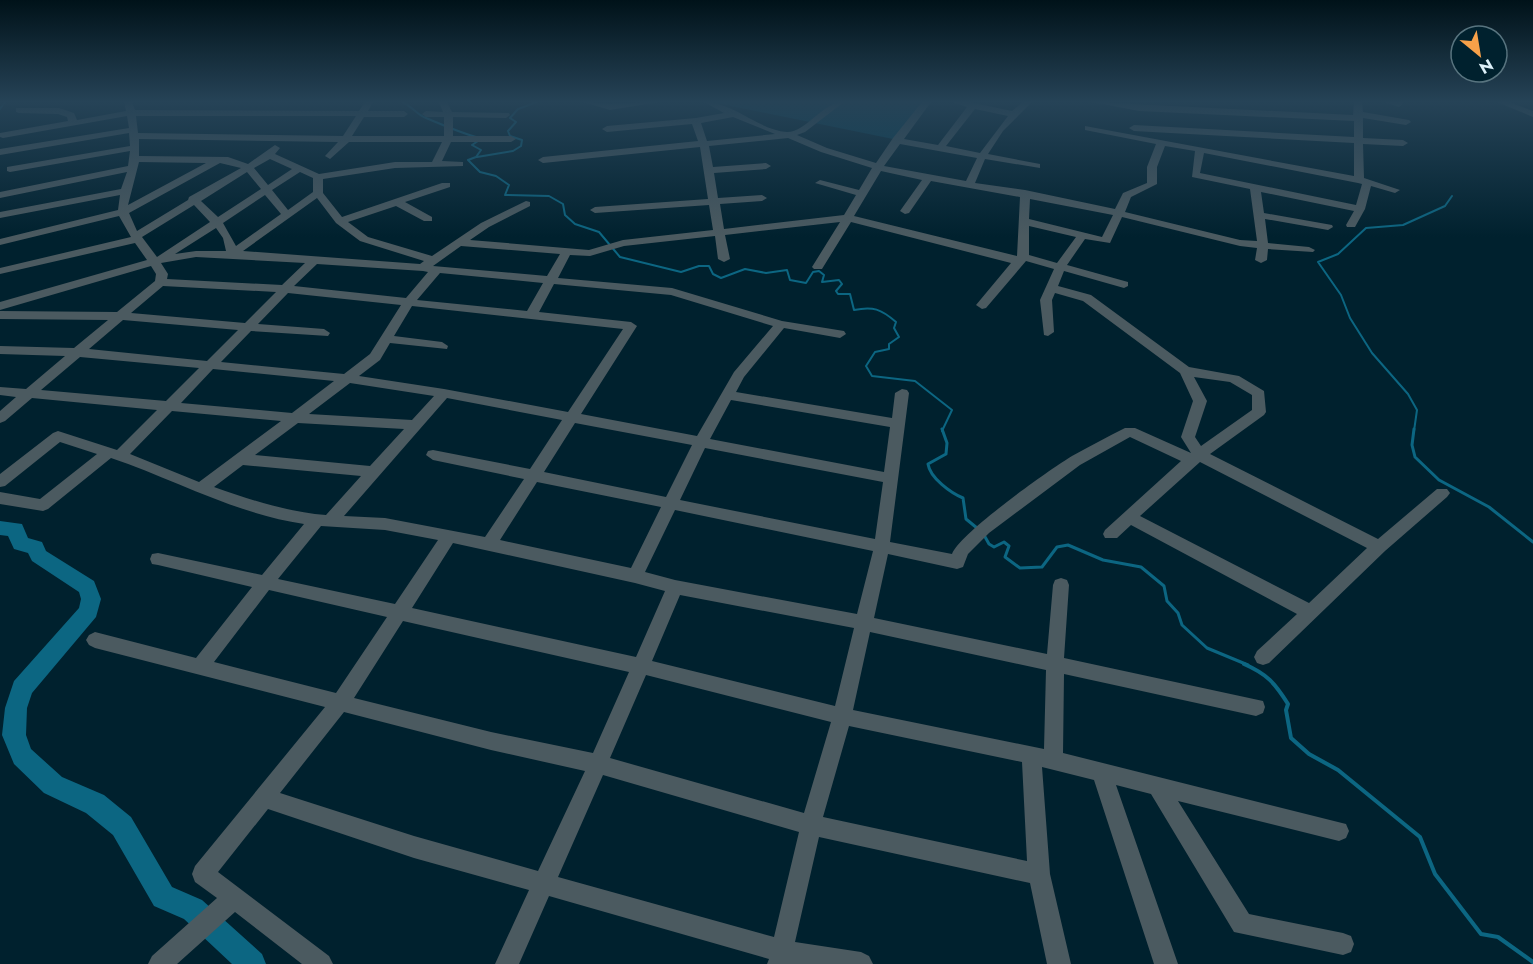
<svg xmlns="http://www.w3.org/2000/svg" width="1533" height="964" font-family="Jost,sans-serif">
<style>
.green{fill:#034054}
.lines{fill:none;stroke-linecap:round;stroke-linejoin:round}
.stream-far2{stroke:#0c6682;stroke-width:2}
.stream-far1{stroke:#0c6682;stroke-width:3}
.stream{stroke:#0c6682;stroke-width:4}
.river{fill:#0c6682;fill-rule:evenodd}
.minor{fill:#4b5a60;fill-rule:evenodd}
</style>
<rect width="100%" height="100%" fill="#00212e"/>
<path class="green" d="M712,102H926L893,139Z"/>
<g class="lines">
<path class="stream-far2" d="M402,102C412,106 417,115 426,118C443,125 458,132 476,137
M0,109L5,102
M478,141L472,145L481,150L476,157L468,160L480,172L496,176L509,185L505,195L549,196L563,204L565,215L575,224L599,232L620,257L681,272L699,266H709L713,274L721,278L745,269L766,273L787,270L790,280L806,283L813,272L819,271L824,275L822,282L839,280L842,284L836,291L838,294H850L854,310C873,306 881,309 896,322L894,328L899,337L889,344V349L875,352L866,366L872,376L915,381L952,410L942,431
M477,157L513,151L521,146L522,140L510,136L508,131L516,122L510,118L518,109L537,102
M1414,431L1417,410L1408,394L1372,353L1350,318L1341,295L1318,262L1338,254L1366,228L1403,225L1445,206L1452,196"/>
<path class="stream-far1" d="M942,429L947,443L946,454L928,464C930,478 951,493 963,498L966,519L977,528
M1414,429L1412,445L1415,457L1439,480L1489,507L1533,542
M984,535L989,544L994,547L1004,542L1009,546L1005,557L1020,568L1042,567L1057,547L1068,545L1103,560L1141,567L1164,586L1167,601L1178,613L1182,625L1207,648L1248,665"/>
<path class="stream" d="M1244,664C1267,674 1275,683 1288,704L1286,710L1291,738L1309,754L1338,770L1420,837L1435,874L1481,934L1498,937L1533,962"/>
<path class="river" d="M0,521L22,524L28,538L42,542L46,551L94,581L101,599L96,617L32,693L27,708L26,735L31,749L62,777L104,795L131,817L172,887L202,900L262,954L266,964H232L184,919L154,906L113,835L86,813L44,793L14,764L2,735L5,708L14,681L79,608L81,599L79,592L32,561L28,553L14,549L8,536L0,535Z"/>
<path class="minor" d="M124,102H132L135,110L359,111L365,102H373L368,111H404L408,114L404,117H364L352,136H444V117H426L422,114L426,111L443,112L439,102H447L452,112L509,113L510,115L506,118L453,117V136H511L516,139L511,142H451L442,161L463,162V166L395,168L323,179V193L342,217L442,183H450V187L405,202L432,217V221H424L396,206L348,222L368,237L432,256L481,223L526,201L530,202V206L489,227L470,240L589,250L623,240L713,230L709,205L595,213L590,210L595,207L708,199L700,147L543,163L538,160L543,157L698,141L692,124L607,132L602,129L607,126L696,118L724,113L704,102C734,102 758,130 787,132C807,132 822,102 844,102L805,132L797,135L827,148L876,163L893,138L922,102H931L904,139L938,145L967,107L952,102H969L1012,111L1023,102H1032L1003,131L988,154L1040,164V168L985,159L975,183L1025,190L1115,209L1123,193L1147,183V167L1156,144L1085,130V126L1354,176V143L1134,131L1129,128L1134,125L1354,137V121L1139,111L1092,102L1353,115L1354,102H1362L1363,112L1409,120L1411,122L1406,125L1363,118V138L1403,140L1408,143L1403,146L1363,144L1364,178L1400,190L1395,193L1371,186L1365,209L1355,227H1347L1346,225L1354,211L1261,192L1264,213L1332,225L1333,227L1328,230L1265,219L1268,243L1309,247L1315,250L1313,252L1268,249L1267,260L1261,263L1255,260L1257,248L1240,246L1122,217L1110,243L1085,239L1067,265L1128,282V286L1124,288L1064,271L1058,286L1091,295L1189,367L1239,376L1264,391L1266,412L1264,415L1210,454L1378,539L1437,489H1447L1450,493L1447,497L1385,551L1269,663L1263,665L1257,663L1254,657L1257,651L1297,614L1131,525L1117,538H1105L1103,534L1105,530L1181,461L1130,437L1080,465L989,533L968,554L963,567L957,569L888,554L874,618L1047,654L1053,585L1055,580L1061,578L1067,580L1069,585L1064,658L1263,701L1265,707L1263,713L1256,716L1064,674L1063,753L1346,824L1349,831L1346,838L1339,841L1178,801L1249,914L1343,933L1351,936L1354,944L1351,952L1343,955L1234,932L1151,794L1116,785L1178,964H1154L1094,780L1042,767L1050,874L1071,964H1047L1030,883L819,837L795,942L861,952L869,956L873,964H767L769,959L549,896L519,964H495L529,890L414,858L268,809L218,872L329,956L333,964H302L235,912L177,964H148L152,956L217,898L195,882L192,874L195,866L325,707L95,648L89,645L86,640L89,635L95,632L196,658L252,587L158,565L152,564L150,559L152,554L158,553L262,575L304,524C236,514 176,480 111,458L48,509L43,511L0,504V492L40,499L97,454L60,442L5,486L0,487V474L53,433L58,431L117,450L157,410L32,398L5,421L0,423V411L16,397L0,395V387L26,389L65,356L0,354V346L74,348L108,320L0,319V311L117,312L155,281L156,274L151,266L0,310V302L147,260L135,243L0,274V268L131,237L119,216L0,245V239L118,210L120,195L0,218V212L121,189L127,172L0,198V192L128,166L130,151L10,172L7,171V167L130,146L129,133L0,155V149L129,128L127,116L3,138L0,137V133L68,121L67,117L58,114L19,113L16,112V108H59L74,113L77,120L126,111ZM975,109L1008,116L980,153L946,146ZM136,116H356L343,136L138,133ZM733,117L775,134L707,141L701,123ZM788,138L821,152L872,168L859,190L820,180L815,183L856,195L844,215L724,229L720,204L762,201L767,198L762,195L718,198L714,173L766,169L771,166L766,163L713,167L709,146ZM139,139L338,142L325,156L330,159L349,142H442L432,162H395L319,174L275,154L280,148L275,145L248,164L228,157L139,156ZM900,144L977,158L966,181L884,166ZM1165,146L1195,151L1192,177L1250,189L1257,241L1240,240L1125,212L1131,197L1157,184V167ZM1204,153L1358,183L1362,184L1356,205L1200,173ZM270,159L292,169L268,185L254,168ZM139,162L206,163L128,205ZM220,163L241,168L189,197L188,200L137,231L129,213ZM881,171L922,180L900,211L905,214L909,213L931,181L1020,197L1017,256L854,216ZM247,172L261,189L218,217L201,201ZM300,172L313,178V192L288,210L272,190ZM265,195L281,214L236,246L223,223ZM317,198L336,223L360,241L424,261L420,264L243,251ZM1030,199L1113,215L1102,237L1029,219ZM194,205L210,222L157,257L142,237ZM840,222L812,267L814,269H822L851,222L1011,263L976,305L982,309L986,308L1026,261L1054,269L1040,300L1044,335L1048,336L1054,332L1052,300L1055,293L1083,301L1180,373L1193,401L1181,437L1191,453L1135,428H1125C1107,437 1090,446 1072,456C1049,470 960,533 952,554L890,542L909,393L907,390L902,389L895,393L892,418L736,392L744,377L784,328L840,338L846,334L844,331L782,321L672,288L558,278L570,255L590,256L624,246L715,236L718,259L724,262L730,259L725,235ZM1029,226L1076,237L1057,263L1029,255ZM216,228L223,238L226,251H196L175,254ZM461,246L560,254L547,276L433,266ZM196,257L305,263L282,285L167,279L168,274L161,263ZM317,264L423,271L428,272L406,298L294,286ZM440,273L543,283L527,311L417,300ZM554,284L671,295L773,326L734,372L697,436L581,414L637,326L631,322L539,312ZM163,286L276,292L245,323L131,313ZM288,293L401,305L370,354L344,374L221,362L251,331L328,336L330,333L324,329L258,324ZM412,306L623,329L568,412L444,389L359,376L380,360L390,343L447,349L448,346L442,342L394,336ZM123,320L238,330L207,361L89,349ZM80,357L199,368L166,401L41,390ZM213,369L334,381L292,413L181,403ZM1194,377L1230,382L1252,395V410L1201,446L1195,437L1207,401ZM350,383L434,396L412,420L309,414ZM447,398L562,420L530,469L433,450L428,451L426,455L433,460L524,479L485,537L385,518L344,516ZM731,400L890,427L884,472L710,439ZM172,411L281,421L199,482L130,454ZM298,423L404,429L370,466L255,455ZM575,423L692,445L666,497L544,472ZM705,448L883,482L875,539L680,500ZM1200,462L1367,548L1309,603L1140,516ZM243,465L361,476L326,515C287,512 251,500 214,487ZM537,482L661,507L631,568L500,540ZM675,510L873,551L857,614L675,580L645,572ZM321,526L385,530L438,540L395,604L278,579ZM453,543L635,583L665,591L636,657L412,608ZM269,590L387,617L336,693L214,662ZM680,595L854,628L835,706L652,661ZM403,621L629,672L593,753L491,732L354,698ZM870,632L1046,670L1044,749L853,710ZM646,675L831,722L804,813L610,758ZM344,712L491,750L585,771L538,871L414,836L280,793ZM849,726L1022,762L1027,861L823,817ZM603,775L799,832L774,937L558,877Z
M583,102L610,104L659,102L610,110Z
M1384,102H1402L1403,104L1399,107Z
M1497,102H1509L1533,111V117Z"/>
</g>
<linearGradient id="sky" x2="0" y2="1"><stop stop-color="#001219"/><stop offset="0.43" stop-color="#264357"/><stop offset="1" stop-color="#264357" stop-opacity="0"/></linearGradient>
<rect width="1533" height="237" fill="url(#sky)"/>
<g transform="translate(1479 54) rotate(150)"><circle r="28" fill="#00212e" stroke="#58747f" stroke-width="1.5"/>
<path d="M0-4.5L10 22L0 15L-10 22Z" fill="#f7a149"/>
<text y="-9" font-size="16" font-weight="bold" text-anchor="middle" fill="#dcf0f9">N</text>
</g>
</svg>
